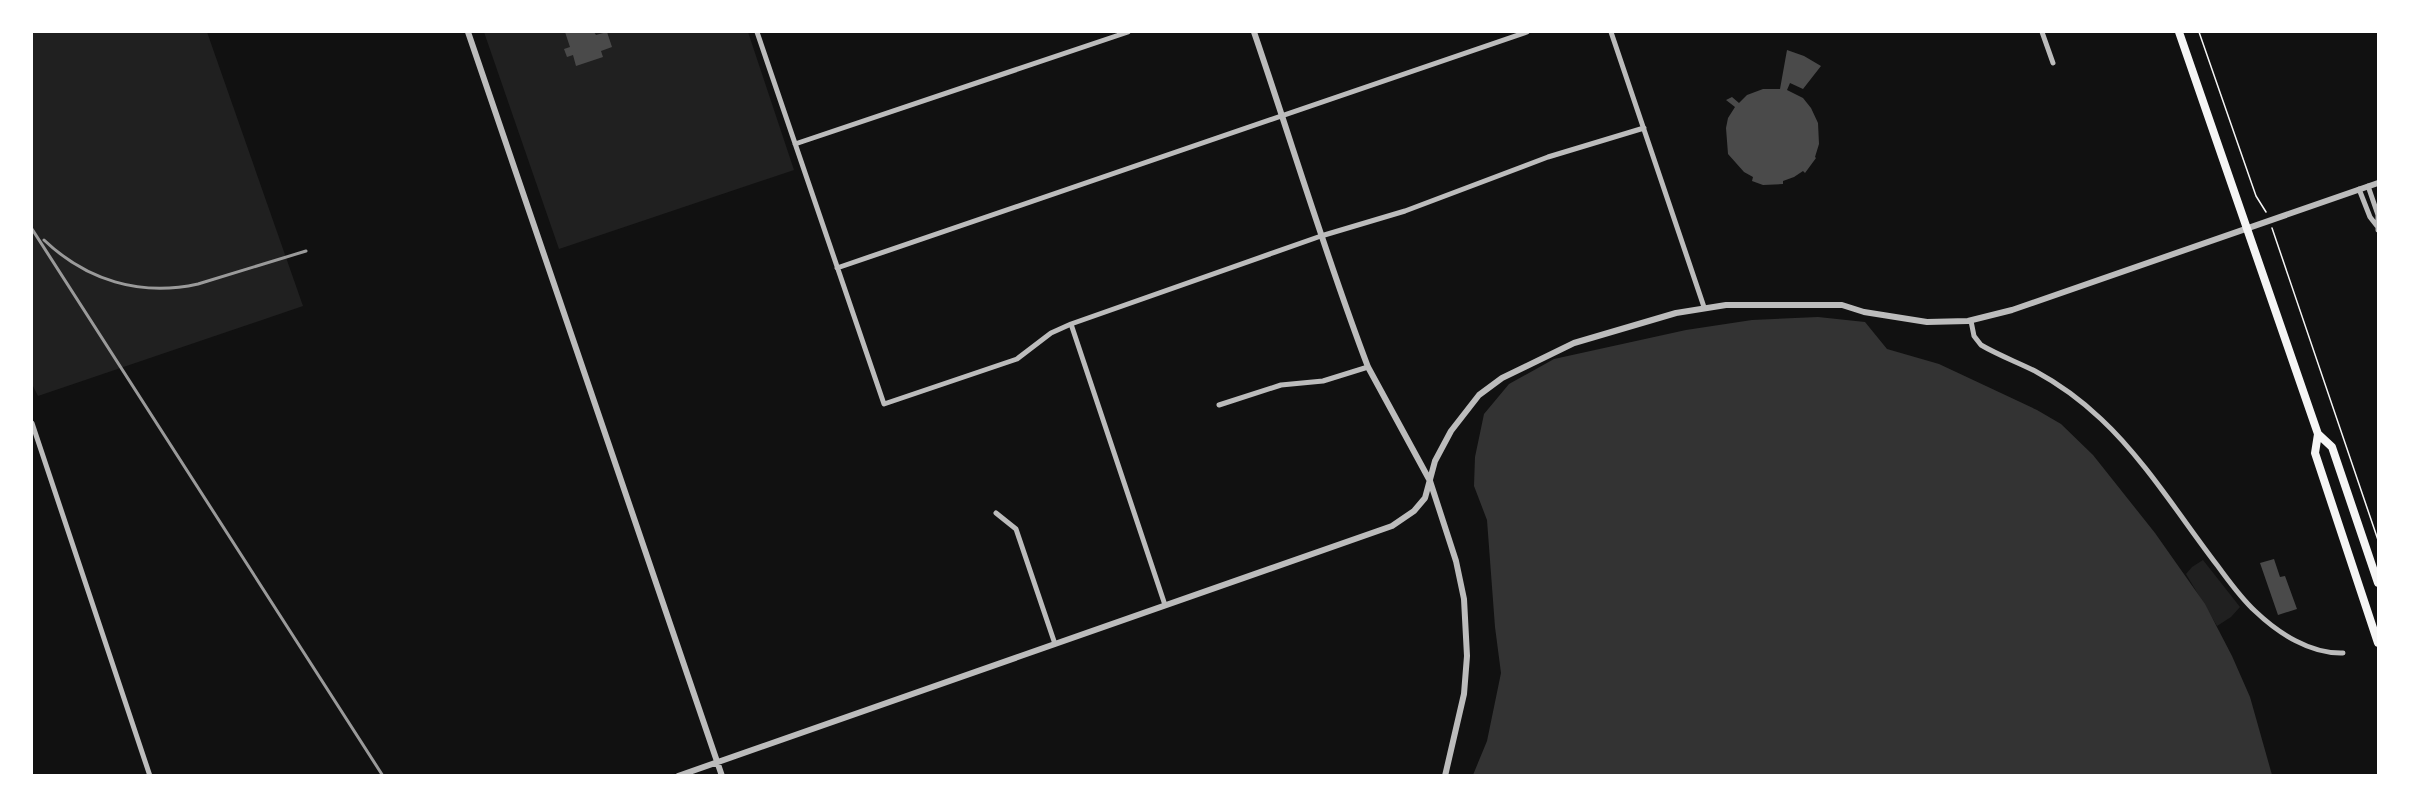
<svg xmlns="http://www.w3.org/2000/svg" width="2410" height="807" font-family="Roboto,sans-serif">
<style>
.green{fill:#202020}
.water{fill:#333}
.building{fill:#4a4a4a}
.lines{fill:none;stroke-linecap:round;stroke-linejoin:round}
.path{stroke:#f5f5f5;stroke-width:1.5}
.minor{stroke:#bcbcbc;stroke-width:5}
.tertiary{stroke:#bcbcbc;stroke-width:6}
.primary{stroke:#f5f5f5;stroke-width:8}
.rail{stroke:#9a9a9a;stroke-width:3}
</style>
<rect width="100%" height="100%" fill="#111"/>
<path class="green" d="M32,32H207L303,306L38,396L32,384Z
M484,32H748L794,170L559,249Z
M2203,560L2240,607L2231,617L2217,626L2186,574L2192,567Z"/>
<path class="water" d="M1818,317L1865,322L1887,349L1939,364L2037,410L2061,424L2093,455L2155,533L2205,604L2232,656L2250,697L2272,775H1473L1487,741L1501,673L1495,627L1487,520L1474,486L1475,457L1484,414L1509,384L1554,359L1686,330L1752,320Z"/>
<path class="building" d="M565,32H594L596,35L607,32L612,47L601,51L603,57L576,66L573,55L567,57L564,49L570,47Z
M1787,50L1804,56L1821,66L1803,89L1790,83L1787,90L1803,98L1811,108L1818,123L1819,144L1815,157L1816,158L1805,173L1803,171L1794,177L1783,181V184L1763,185L1752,181L1753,177L1744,172L1728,154L1726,128L1728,118L1735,107L1726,100L1732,97L1739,103L1747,95L1763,89H1780Z
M2274,559L2280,577L2285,576L2297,609L2278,615L2260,563Z"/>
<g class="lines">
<path class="path" d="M2199,32L2256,196L2266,212
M2272,228L2378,540"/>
<path class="minor" d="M757,32L884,404L1017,359L1051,333L1071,324L1321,236L1405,211L1548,157L1644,128
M1611,32L1704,307
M2042,32L2053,63
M795,144L1128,32
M2368,186L2378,215V230
M2359,189L2370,217L2377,226
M837,268L1527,32
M1971,321L1974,336L1981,345C1998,355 2017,362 2035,371C2059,384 2081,400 2101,419C2144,459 2181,518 2217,565C2229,581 2240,597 2255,611C2278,633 2310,654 2343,653
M1071,324L1165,605
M1219,405L1281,385L1323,381L1368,367
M32,423L150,776
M996,513L1016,529L1055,644"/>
<path class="tertiary" d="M468,32L722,776
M1254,32C1292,143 1326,257 1368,367L1430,481L1456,561L1464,599L1467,656L1464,694L1445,776
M678,776L1392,526L1414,511L1425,498L1435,461L1451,431L1479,395L1502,378L1574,343L1676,313L1726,305H1842L1864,312L1927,322L1968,321L2012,310L2378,183"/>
<path class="primary" d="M2179,32L2318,434L2332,447L2378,583
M2318,434L2315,453L2378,643"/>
<path class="rail" d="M32,229L383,776
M44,240C86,280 140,297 198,284L306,251"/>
</g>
<rect width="2410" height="807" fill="none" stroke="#ffffff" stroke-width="66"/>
</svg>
